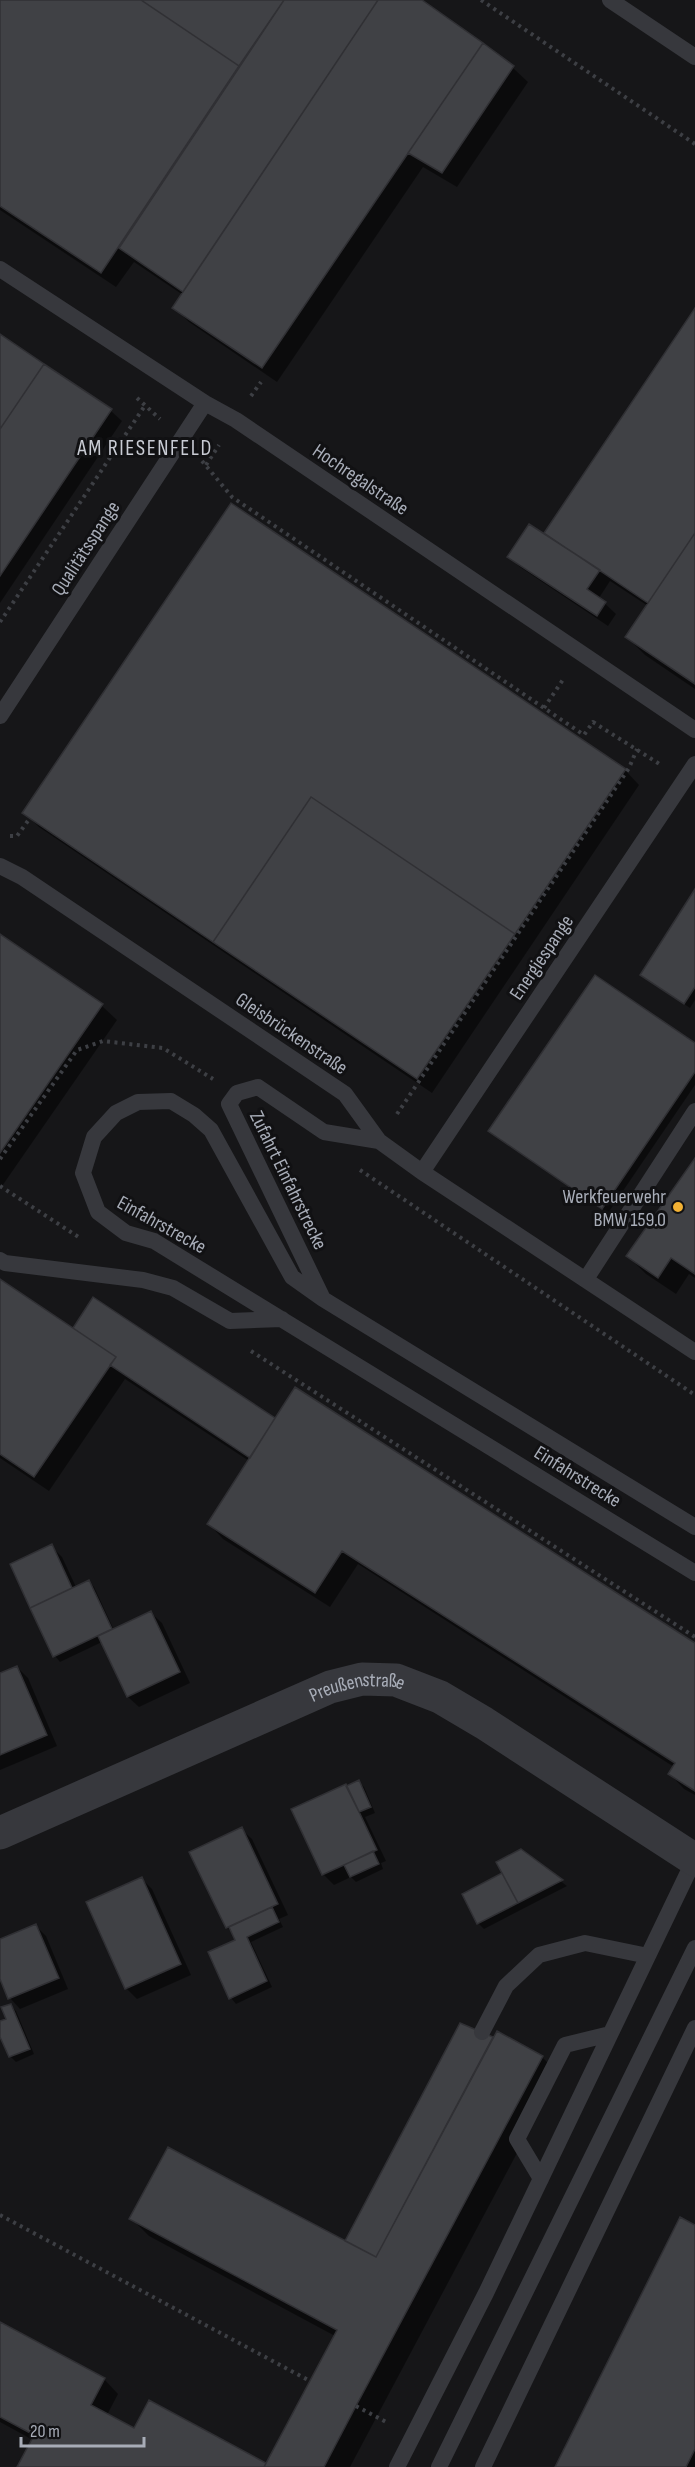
<svg xmlns="http://www.w3.org/2000/svg" width="695" height="2467" font-family="'Sofia Sans Condensed',sans-serif">
<style>
.shadow{fill:#0007;fill-rule:evenodd}
.building{fill:#404145;stroke:#303034;stroke-width:1.5}
.lines{fill:none;stroke-linecap:round;stroke-linejoin:round}
.path{stroke:#3d3f44;stroke-width:4;stroke-dasharray:3 4.5;stroke-linecap:butt}
.lane{stroke:#37383d;stroke-width:16}
.street{stroke:#37383d;stroke-width:33}
.poi-dot{fill:#f2b134;stroke:#111113;stroke-width:2}
.labels{text-anchor:middle;stroke-width:6;stroke-linejoin:round;paint-order:stroke}
.street-label{font-size:20px;fill:#a8adb8;stroke:#111113}
.poi-label{font-size:20px;fill:#a8adb8;stroke:#111113;text-anchor:end}
.quarter-label{font-size:22px;letter-spacing:1.5px;fill:#c9ccd4;stroke:#111113}
</style>
<rect width="100%" height="100%" fill="#161618"/>
<path class="shadow" d="M0,0H419L513,68L528,82L457,187L423,167L277,382L189,322L174,307L183,295L134,262L116,287L0,210ZM251,48L253,50L231,83L227,81Z
M695,311V689L645,655L627,637L648,606L610,581L599,598L616,614L608,626L520,567L509,557L554,540L546,533Z
M0,336L111,411L122,421L0,603Z
M625,770L639,785L432,1093L39,827L24,812Z
M695,892V1000L690,1008L642,975Z
M0,935L102,1006L117,1020L0,1189Z
M695,1045V1085L608,1213L496,1136Z
M695,1161V1278L689,1274L676,1294L646,1274L628,1256Z
M0,1281L73,1330L94,1299L275,1420L695,1645V1795L684,1789L670,1774L674,1767L358,1564L330,1607L223,1539L209,1524L249,1461L125,1379L49,1491L0,1458Z
M51,1546L62,1557L76,1587L89,1582L94,1587L114,1630L151,1613L162,1623L190,1683L139,1707L128,1697L102,1642L60,1662L55,1656L12,1565Z
M17,1667L28,1678L57,1746L0,1770V1675Z
M359,1782L364,1787L375,1813L365,1817L386,1861L381,1863L383,1869L356,1882L351,1877L334,1885L323,1874L346,1787Z
M241,1829L252,1839L288,1915L279,1919L283,1927L251,1942L272,1987L236,2004L231,1998L210,1953L237,1940L228,1928L191,1852Z
M521,1851L567,1886L484,1929L478,1923L464,1894L504,1874Z
M142,1879L152,1889L191,1975L137,1999L126,1988Z
M36,1926L46,1936L68,1989L20,2009L10,1998L0,1975V1941Z
M10,2005L16,2011L34,2054L16,2062L10,2056L0,2033V2022L8,2019Z
M461,2025L542,2057L559,2074L350,2467H18L33,2440L0,2422V2324L104,2379L118,2394L107,2415L134,2430L267,2466L335,2336L149,2236L131,2218L346,2243Z
M695,2227V2467H556Z"/>
<path class="building" d="M0,0H141L239,66L101,273L0,206Z
M141,0H284L239,66Z
M284,0H378L183,292L119,248Z
M378,0H422L483,43L262,368L172,308Z
M483,43L514,66L442,173L408,153Z
M695,308V533L648,603L544,533Z
M0,334L44,364L0,429Z
M44,364L112,409L0,576V429Z
M231,503L626,769L515,934L311,797L213,942L22,813Z
M529,524L600,570L587,589L606,602L597,616L507,557Z
M695,533V684L625,637Z
M311,797L515,934L417,1079L213,942Z
M695,889V987L684,1004L640,975Z
M0,934L103,1004L0,1153Z
M595,975L695,1043V1072L602,1209L488,1131Z
M695,1158V1274L671,1258L658,1278L626,1256Z
M0,1279L116,1357L34,1477L0,1454Z
M93,1297L275,1418L250,1458L110,1365L116,1357L73,1328Z
M295,1387L695,1643V1791L668,1774L675,1763L342,1551L315,1593L207,1524Z
M52,1544L72,1588L30,1608L10,1564Z
M89,1580L112,1629L53,1657L30,1608Z
M151,1611L180,1672L127,1697L98,1636Z
M17,1666L47,1735L0,1755V1673Z
M359,1780L371,1807L359,1812L346,1786Z
M346,1784L377,1850L322,1875L291,1809Z
M242,1827L278,1904L226,1928L189,1852Z
M521,1849L563,1880L518,1903L496,1862Z
M373,1851L379,1864L350,1877L344,1865Z
M502,1873L518,1903L477,1924L462,1894Z
M142,1877L181,1964L125,1989L86,1902Z
M272,1907L279,1922L247,1937L267,1981L229,1999L208,1952L235,1940L229,1927Z
M36,1924L59,1978L8,1999L0,1979V1939Z
M11,2004L30,2049L9,2057L0,2037V2021L6,2019L1,2007Z
M460,2023L493,2037L376,2257L345,2241Z
M497,2031L543,2056L356,2406L324,2467H264L337,2330L129,2219L168,2147L376,2257Z
M680,2217L695,2225V2449L686,2467H555Z
M0,2322L105,2378L91,2405L134,2428L149,2400L266,2463L264,2467H17L34,2435L0,2417Z"/>
<g class="lines">
<path class="path" d="M481,0L695,144
M251,396L261,382
M137,398L160,419
M202,461L232,497L584,735L593,722L661,765
M206,465L219,445
M0,622L146,404
M544,708L564,678
M10,836H17L30,818
M397,1114L629,768L637,749
M0,1159L77,1050L103,1041L163,1048L213,1079
M360,1170L695,1395
M0,1186L80,1238
M251,1351L695,1637
M0,2215L310,2381
M356,2406L388,2423"/>
<path class="lane" d="M610,0L695,57
M0,269L205,403L236,420L695,730
M0,716L205,403
M0,866L22,877L345,1094L379,1141L422,1172L695,1352
M422,1172L695,764
M0,1260L5,1263L143,1280L173,1288L230,1321L282,1319
M586,1279L695,1111
M323,1299L229,1104L237,1093L258,1087L324,1132L379,1141
M695,1527L323,1299L292,1277L211,1130L194,1115L171,1101L138,1102L116,1113L94,1137L83,1173L98,1212L126,1233L154,1241L695,1573
M482,2032L506,1986L539,1955L585,1943L648,1956
M541,2179L517,2139L565,2045L610,2034
M397,2467L486,2293L694,1860
M439,2467L695,1948
M483,2467L695,2028"/>
<path class="street" id="s1" d="M0,1833L330,1687L362,1679L396,1680L440,1697L484,1723L695,1860"/>
</g>
<circle class="poi-dot" cx="678" cy="1207" r="6"/>
<g class="labels">
<g class="street-label">
<text transform="translate(361 479) rotate(34)" y="7">Hochregalstraße</text>
<text transform="translate(85 548) rotate(-57)" y="7">Qualitätsspange</text>
<text transform="translate(541 957) rotate(-56)" y="7">Energiespange</text>
<text transform="translate(292 1033) rotate(34)" y="7">Gleisbrückenstraße</text>
<text transform="translate(289 1180) rotate(64)" y="7">Zufahrt Einfahrstrecke</text>
<text transform="translate(162 1224) rotate(29)" y="7">Einfahrstrecke</text>
<text transform="translate(578 1476) rotate(32)" y="7">Einfahrstrecke</text>
<text dy="7" stroke="none"><textPath href="#s1" startOffset="388">Preußenstraße</textPath></text>
</g>
<g class="poi-label">
<text x="666" y="1203">Werkfeuerwehr<tspan x="666" dy="23">BMW 159.0</tspan></text>
</g>
<g class="quarter-label">
<text x="145" y="455">AM RIESENFELD</text>
</g>
</g>
<path d="M21 2437v9h123v-9" fill="none" stroke="#a8adb8" stroke-width="3"/>
<text x="30" y="2437" font-size="18" fill="#a8adb8" stroke="#111113" stroke-width="4.5" paint-order="stroke">20 m</text>
</svg>
